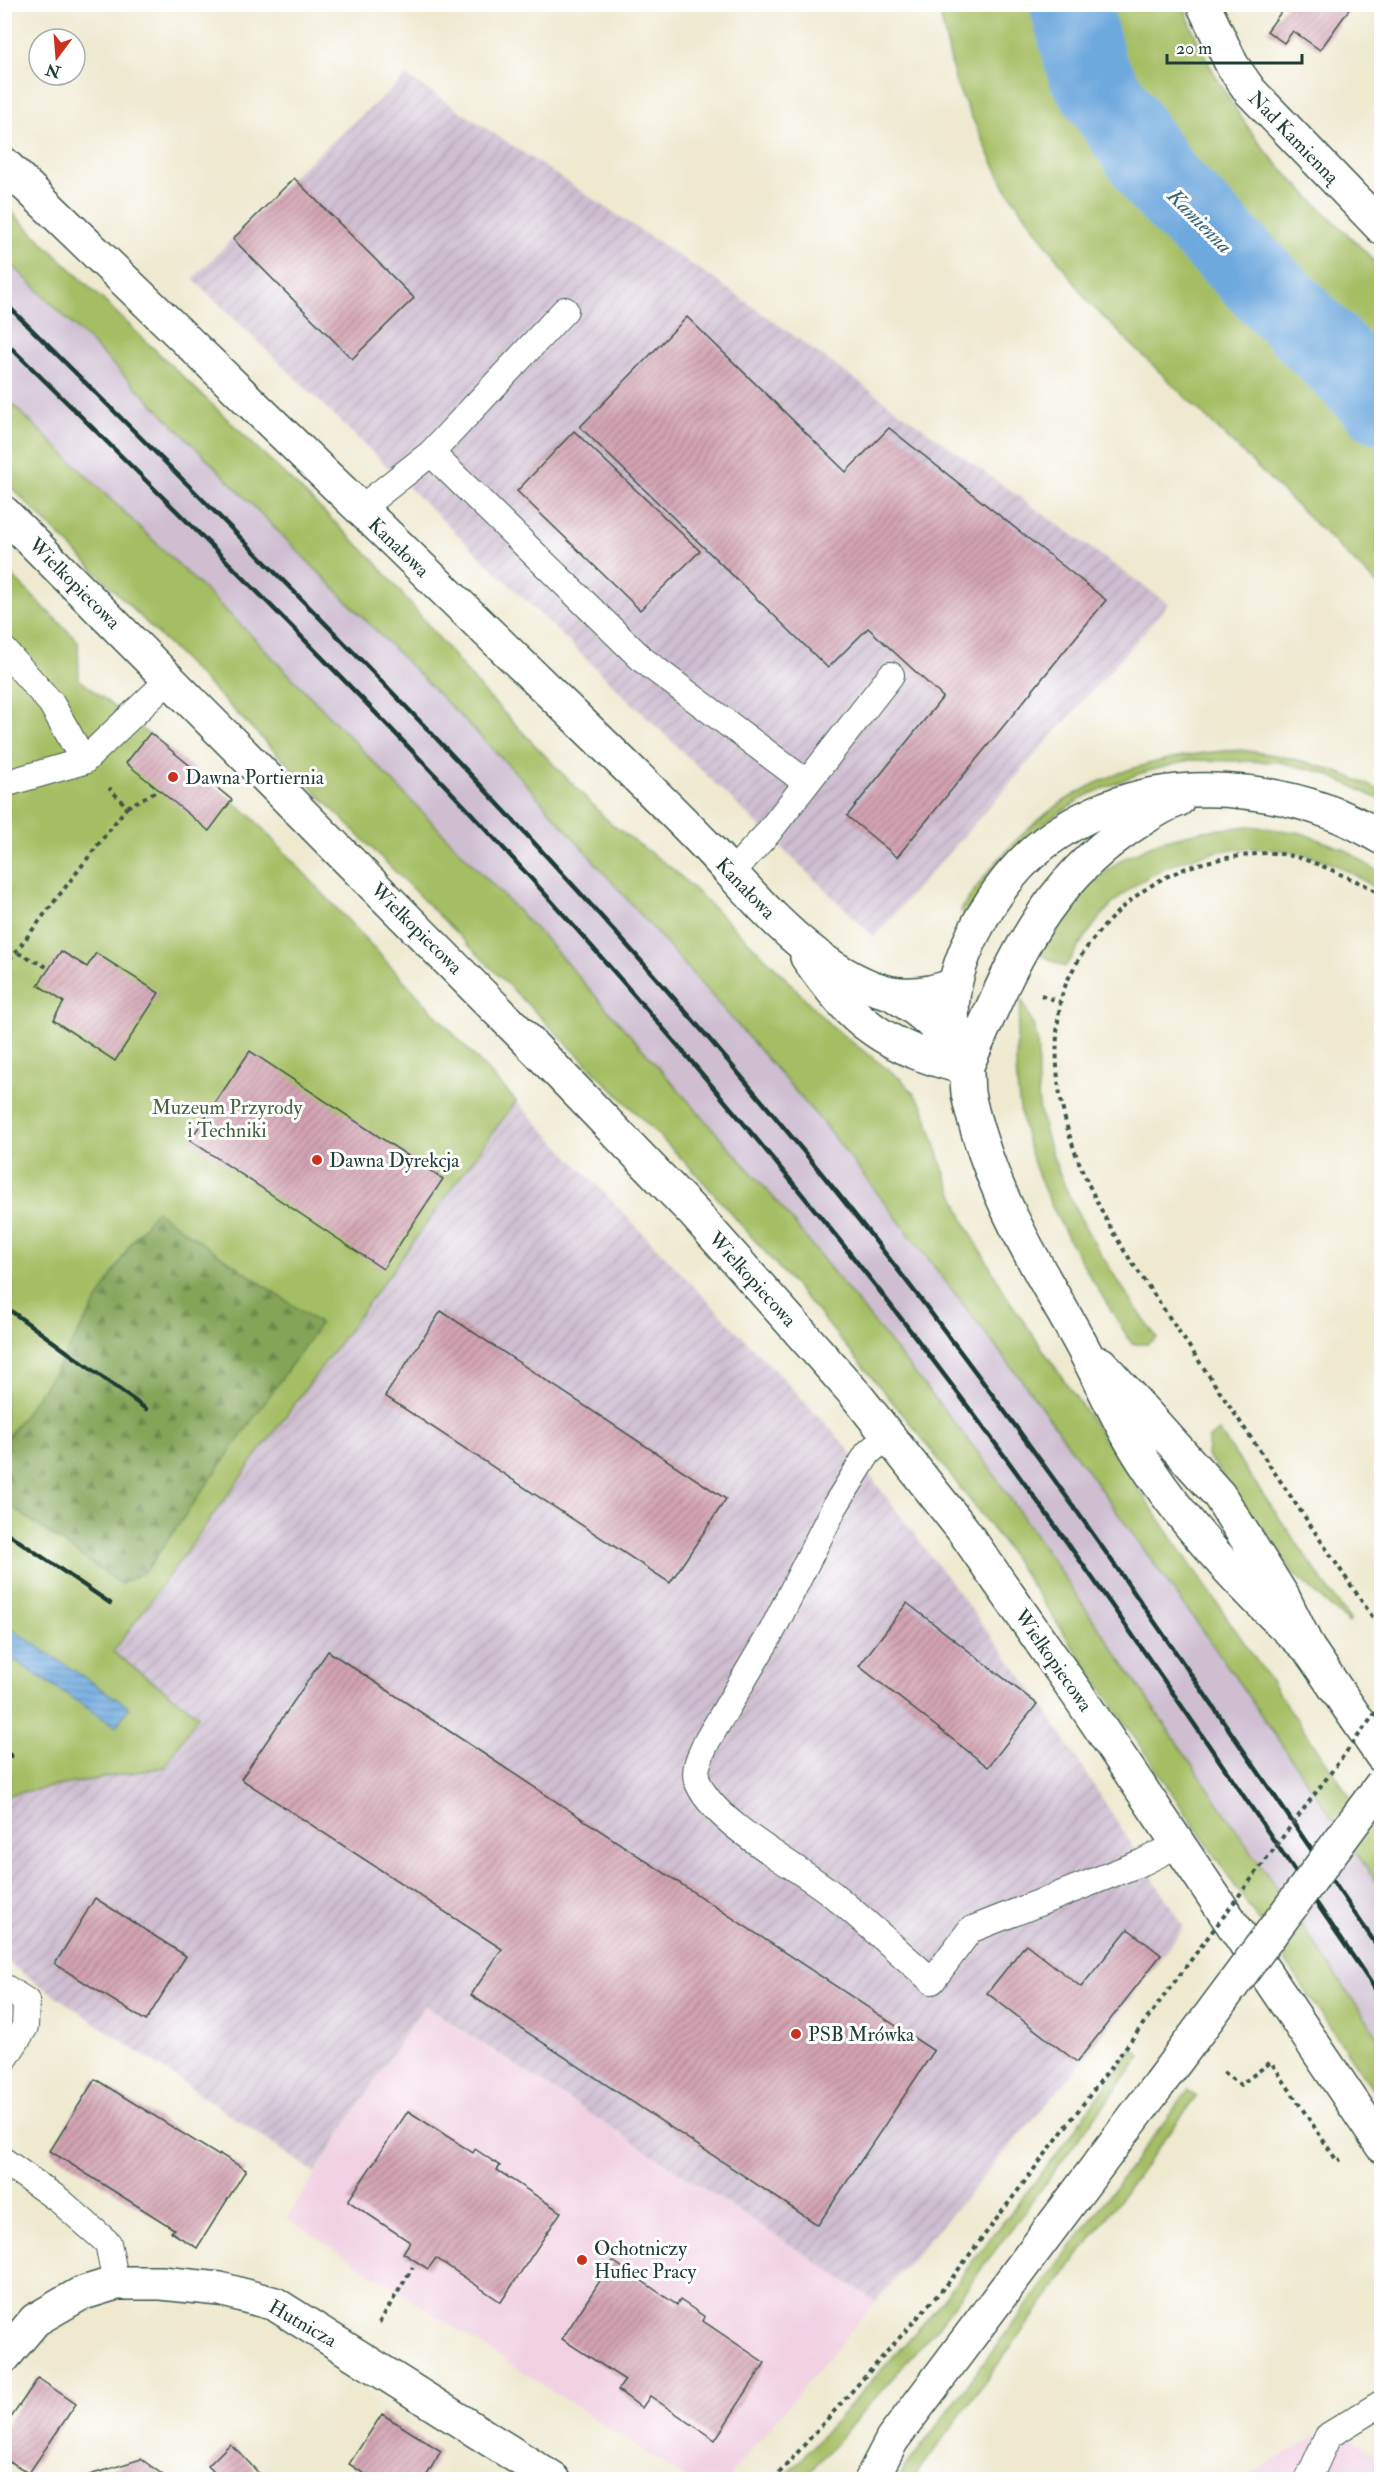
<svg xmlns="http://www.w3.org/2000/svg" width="1386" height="2484" font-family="'IM FELL Double Pica',serif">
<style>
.built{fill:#f1d0e2}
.industrial{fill:url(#industrial-furrows)}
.railway{fill:#cebed0}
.grass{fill:#a5be63;stroke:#627e4c;stroke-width:1.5}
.forest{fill:url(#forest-firs);stroke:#527146;stroke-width:1.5}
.water{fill:url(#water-rules);stroke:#467389;stroke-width:1.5}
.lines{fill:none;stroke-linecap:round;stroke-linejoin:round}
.river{stroke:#6ea9de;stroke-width:81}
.building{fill:url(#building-hatch)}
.service-casing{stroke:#3e574b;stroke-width:28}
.minor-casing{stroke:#3e574b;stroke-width:36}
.tertiary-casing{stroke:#3e574b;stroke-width:36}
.path{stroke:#3e574b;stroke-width:4;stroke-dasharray:4.5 4.5;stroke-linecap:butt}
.service{stroke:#fff;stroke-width:26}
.minor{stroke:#fff;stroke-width:33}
.tertiary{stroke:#fff;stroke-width:33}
.rail{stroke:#1f3d34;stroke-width:4.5}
.tertiary-bridge-casing{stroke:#3e574b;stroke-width:36;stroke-linecap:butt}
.path-bridge{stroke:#3e574b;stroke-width:4;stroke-dasharray:4.5 4.5;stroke-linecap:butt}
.tertiary-bridge{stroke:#fff;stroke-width:33}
.poi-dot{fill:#c8321e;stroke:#fff;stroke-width:2}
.labels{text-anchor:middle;stroke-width:6;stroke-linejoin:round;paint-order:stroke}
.street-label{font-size:20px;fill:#1f3d34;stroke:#fff}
.poi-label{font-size:20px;fill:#1f3d34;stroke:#fff;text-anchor:start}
.park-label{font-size:20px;fill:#476442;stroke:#fff}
.water-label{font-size:21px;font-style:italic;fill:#3b6370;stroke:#fff}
</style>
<defs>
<pattern id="industrial-furrows" width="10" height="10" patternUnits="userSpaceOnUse" patternTransform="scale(1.5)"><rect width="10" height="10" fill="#cebed0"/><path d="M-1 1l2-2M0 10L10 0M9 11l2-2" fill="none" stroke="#b0a4b3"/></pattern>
<pattern id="forest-firs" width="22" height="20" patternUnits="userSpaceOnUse" patternTransform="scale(1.5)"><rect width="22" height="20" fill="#84a559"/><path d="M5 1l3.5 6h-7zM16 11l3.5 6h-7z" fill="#6b884a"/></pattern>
<pattern id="water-rules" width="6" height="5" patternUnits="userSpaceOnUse" patternTransform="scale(1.5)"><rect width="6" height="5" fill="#6ea9de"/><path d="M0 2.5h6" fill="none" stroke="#5a8bb5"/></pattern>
<pattern id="building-hatch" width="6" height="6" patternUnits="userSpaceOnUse" patternTransform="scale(1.5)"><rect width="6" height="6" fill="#d3a3b2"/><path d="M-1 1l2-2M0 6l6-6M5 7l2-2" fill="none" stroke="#ab8692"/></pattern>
</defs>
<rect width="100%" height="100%" fill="#fff"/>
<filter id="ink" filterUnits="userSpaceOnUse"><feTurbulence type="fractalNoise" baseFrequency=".0167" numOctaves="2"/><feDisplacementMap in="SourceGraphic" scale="12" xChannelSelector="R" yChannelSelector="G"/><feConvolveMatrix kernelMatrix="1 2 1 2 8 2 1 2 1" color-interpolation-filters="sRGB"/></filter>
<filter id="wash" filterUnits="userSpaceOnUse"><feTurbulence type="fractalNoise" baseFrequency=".008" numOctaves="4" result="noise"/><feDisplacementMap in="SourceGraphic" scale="24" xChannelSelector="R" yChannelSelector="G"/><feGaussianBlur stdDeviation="1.35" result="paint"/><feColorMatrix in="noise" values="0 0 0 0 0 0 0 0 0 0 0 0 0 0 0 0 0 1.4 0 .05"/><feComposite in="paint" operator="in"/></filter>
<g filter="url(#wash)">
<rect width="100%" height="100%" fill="#eee9cf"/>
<path class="built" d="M424,2006L876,2301L727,2479H686L287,2218Z
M1331,2427L1381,2457V2479L1240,2480Z"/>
<path class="industrial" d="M407,76L717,281L1169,604L874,937L193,279L295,174Z
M516,1101L829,1427L862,1465L1041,1702L1184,1927L1075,2071L876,2301L424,2005L315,2173L5,1961V1795L165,1767L198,1715L113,1652Z"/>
<path class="railway" d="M4,258L150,401L522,779L824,1124L952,1288L1027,1387L1217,1651L1381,1889V2041L984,1460L773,1197L547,941L5,396Z"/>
<path class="grass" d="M938,5H1184C1197,51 1244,129 1278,165C1311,201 1348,233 1381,268V588L1089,303L1005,187L956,84Z
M4,205L374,560L482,690L610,823L674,870L774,966L832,1027L902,1080L923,1105L943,1169L966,1225L1009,1300L1381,1842V1889L1217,1651L1027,1387L824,1124L522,779L150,401L5,258Z
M4,396L248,632L547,941L773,1197L984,1460L1381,2041V2102L1003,1543L915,1429L816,1310L692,1169L5,481Z
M4,568L78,641L79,679L250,815L516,1101L113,1652L198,1715L165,1767L5,1795Z
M1241,750C1292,756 1336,768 1381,791V800L1324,773L1279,762L1190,760L1138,774L1085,796L1044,823L965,917L961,910C1031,802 1113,756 1241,750Z
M1250,826L1301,833L1346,850L1381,874V893C1307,832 1197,834 1122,895C1099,914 1082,942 1065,967L1037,953L1082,890L1121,860L1161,841L1203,831Z
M1022,1000C1026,1011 1033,1022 1036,1034C1041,1058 1034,1090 1041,1116C1060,1198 1109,1270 1157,1338L1147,1344H1132C1063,1232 995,1138 1022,1000Z
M1219,1431L1350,1620L1349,1623L1292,1572L1207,1455L1209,1438Z
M1132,2048L1141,2056L940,2324L804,2479H783L929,2317L1066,2142Z
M1188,2090L1196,2097L913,2479H897Z"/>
<path class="forest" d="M156,1211L320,1324L146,1571L121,1584L5,1502V1441L60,1364L131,1243Z"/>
<path class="water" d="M4,1624L129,1707L116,1727L5,1654Z"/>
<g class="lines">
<path class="river" d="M1070,4L1088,72L1161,181L1382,404"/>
</g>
<g id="blocks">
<path class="building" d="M1287,4H1353L1320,50L1293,31L1284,43L1267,31Z
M294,178L414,298L352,359L233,239Z
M687,317L846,472L889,428L1106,600L897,857L847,816L943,697L868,628L828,668L580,427Z
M574,431L700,551L640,610L517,491Z
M150,733L232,800L209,831L126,763Z
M61,951L87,967L96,953L159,993L115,1061L53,1020L64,1002L38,985Z
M250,1051L443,1179L383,1269L190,1140Z
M441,1311L726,1499L670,1583L385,1396Z
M907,1603L1037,1704L988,1767L859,1666Z
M328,1651L934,2051L818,2225L471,1995L502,1949L241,1779Z
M95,1898L186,1956L146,2021L55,1964Z
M1128,1929L1161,1955L1077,2062L987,1993L1026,1944L1081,1987Z
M95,2079L219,2156L220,2154L246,2170L197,2248L171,2232L174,2229L50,2151Z
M408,2111L473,2153L475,2149L500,2166L497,2170L561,2212L501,2302L436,2258L428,2269L403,2253L410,2242L348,2201Z
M613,2261L677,2305L680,2300L705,2317L703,2321L765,2363L715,2440L650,2396L642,2408L618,2390L625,2380L562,2339Z
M38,2378L76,2404L29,2473L4,2458V2428Z
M382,2414L441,2451L424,2480H374L349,2464Z
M230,2444L242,2455L265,2480H226L222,2476L220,2478L208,2466Z
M141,2459L170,2480H85L83,2477Z"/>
</g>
</g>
<g filter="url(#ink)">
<use href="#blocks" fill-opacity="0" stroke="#3e574b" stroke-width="1.5"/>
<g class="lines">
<g class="service-casing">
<path id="service" d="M431,453L643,660L807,783
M360,509L431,453L565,310
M4,650L51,703L84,761
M4,784L84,761L171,678
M731,873L767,834L891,675
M889,1435L868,1453L835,1506L771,1633L707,1741C702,1752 693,1768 697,1780C711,1822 797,1866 832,1894C866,1922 899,1952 932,1981L970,1930L1143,1862L1179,1844
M4,1987L26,2001L25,2027L4,2060
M4,2161L59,2200L108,2243L116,2283
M1308,2480L1328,2436L1382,2403"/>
</g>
<g class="minor-casing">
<path id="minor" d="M1203,4L1232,65L1250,91L1382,228
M4,164C202,355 400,547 597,738C636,776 675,813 712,852C749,892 787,937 833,967C876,994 906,1003 954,985
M4,513L522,1035L694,1213L856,1395L963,1530L1078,1695L1382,2146
M807,957C854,1024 886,1048 966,1068
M894,995C928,1016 939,1028 962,1061
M4,2357L35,2320L80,2294L116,2283H161L220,2289L275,2304L554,2480"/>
</g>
<g class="tertiary-casing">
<path id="tertiary" d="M966,1068C1008,972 1040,888 1130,827C1146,817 1160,806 1178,800
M1101,1364L1219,1495L1283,1597L1308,1648L1382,1756
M1308,1648C1249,1594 1193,1535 1148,1468C1120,1427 1101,1380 1077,1337C1044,1278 1008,1220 986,1156C979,1136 972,1115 968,1093C967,1085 968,1076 966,1067C963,1053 954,1039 953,1024C946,968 990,893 1029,856C1051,835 1078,820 1106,808C1191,774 1305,790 1382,838
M871,2480L892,2440L1159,2084"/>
</g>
<path class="path" d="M127,807L159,790
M1382,897C1371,886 1356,881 1342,875C1322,865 1297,855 1273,853C1263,852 1252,855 1242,856C1181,862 1138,886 1098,933C1083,951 1064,980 1060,1004C1046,1101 1076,1168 1123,1249L1382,1631
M18,953L49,968
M4,967L127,807L109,788
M1041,995L1060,1002
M1223,2072L1240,2085L1271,2062L1337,2161L1341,2159
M379,2323L413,2267
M773,2480L949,2282L1120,2055"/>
<use href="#service" class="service"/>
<use href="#minor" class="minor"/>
<use href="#tertiary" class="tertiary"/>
<path class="rail" d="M4,302C269,564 533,826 771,1112C994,1378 1186,1667 1382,1953
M4,341C162,495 319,651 470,812C596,947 716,1088 832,1231C1028,1474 1206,1741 1382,1999
M4,1306L146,1409
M4,1531L110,1603
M4,1751L11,1756"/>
<g class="tertiary-bridge-casing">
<path id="tertiary-bridge" d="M1159,2084L1382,1784"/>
</g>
<path class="path-bridge" d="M1120,2055L1382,1704"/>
<use href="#tertiary-bridge" class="tertiary-bridge"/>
</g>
</g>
<g class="poi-dot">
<circle cx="173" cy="777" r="6"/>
<circle cx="317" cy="1160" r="6"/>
<circle cx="796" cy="2034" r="6"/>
<circle cx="582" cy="2260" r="6"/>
</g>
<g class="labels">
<g class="street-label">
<text transform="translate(1294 137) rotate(46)" y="7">Nad Kamienną</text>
<text transform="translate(399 547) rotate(44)" y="7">Kanałowa</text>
<text transform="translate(75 583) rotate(45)" y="7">Wielkopiecowa</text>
<text transform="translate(746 888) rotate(46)" y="7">Kanałowa</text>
<text transform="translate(417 928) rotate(45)" y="7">Wielkopiecowa</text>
<text transform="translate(753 1279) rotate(48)" y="7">Wielkopiecowa</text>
<text transform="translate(1054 1660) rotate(55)" y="7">Wielkopiecowa</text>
<text transform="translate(303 2323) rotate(30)" y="7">Hutnicza</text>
</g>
<g class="poi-label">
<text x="185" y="784">Dawna Portiernia</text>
<text x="329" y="1167">Dawna Dyrekcja</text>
<text x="808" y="2041">PSB Mrówka</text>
<text x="594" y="2255">Ochotniczy<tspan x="594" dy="23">Hufiec Pracy</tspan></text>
</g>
<g class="park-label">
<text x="227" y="1114">Muzeum Przyrody<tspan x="227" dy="23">i Techniki</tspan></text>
</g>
<g class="water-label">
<text transform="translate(1200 221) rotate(45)" y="7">Kamienna</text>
</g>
</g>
<rect width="1386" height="2484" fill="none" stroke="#fff" stroke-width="24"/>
<g transform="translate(57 57) rotate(196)"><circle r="28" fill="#ffffff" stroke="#a5b1ae" stroke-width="1.5"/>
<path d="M0-4.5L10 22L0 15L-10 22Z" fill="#c8321e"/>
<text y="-9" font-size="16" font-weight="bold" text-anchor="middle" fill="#1f3d34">N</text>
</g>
<path d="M1167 54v9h135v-9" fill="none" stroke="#1f3d34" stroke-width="3"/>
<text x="1176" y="54" font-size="18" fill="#1f3d34" stroke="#ffffff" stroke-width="4.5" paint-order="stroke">20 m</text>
</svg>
